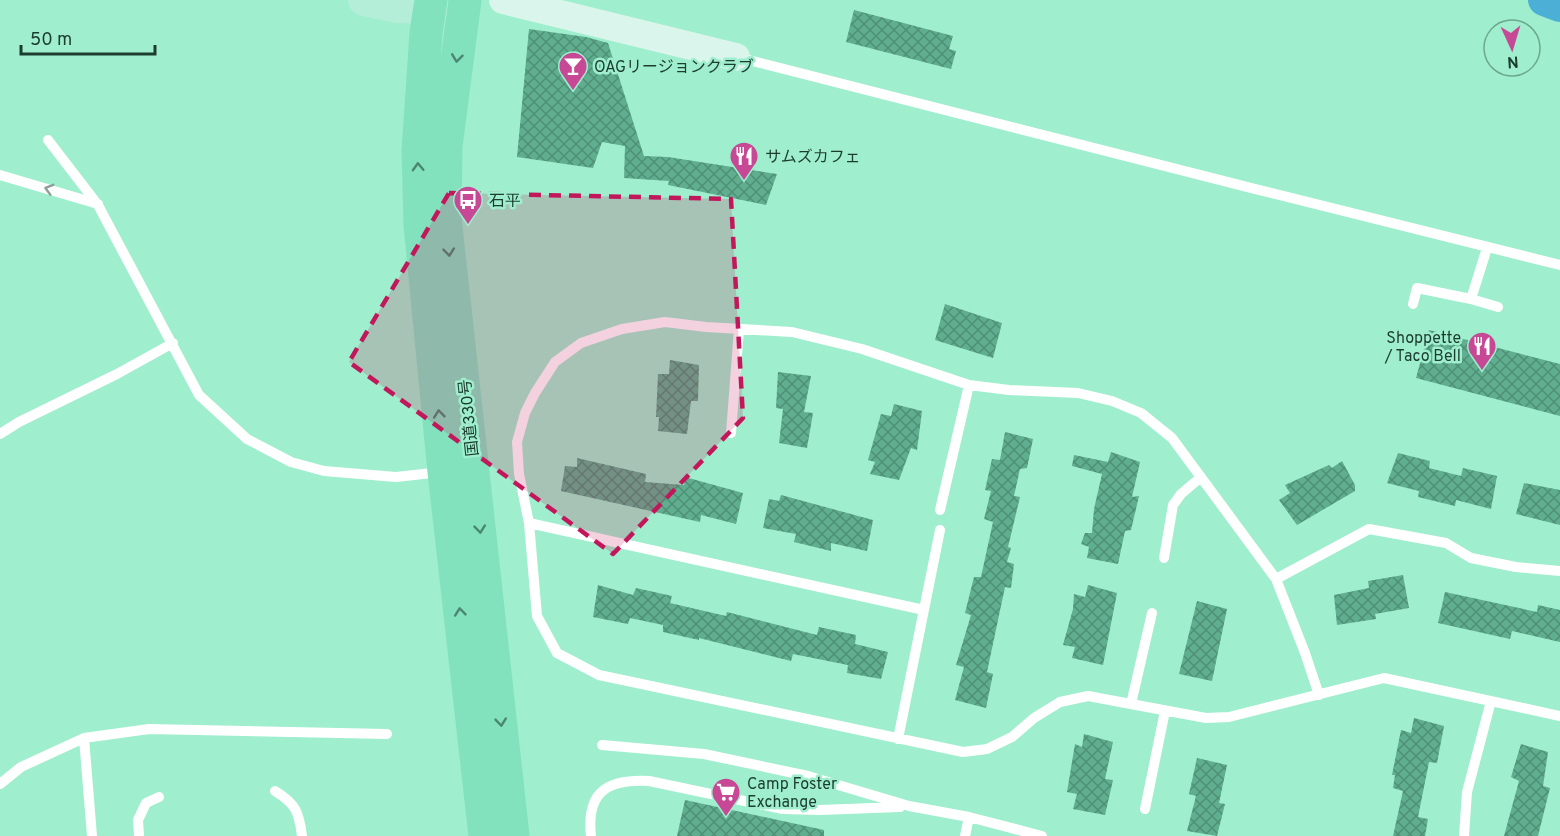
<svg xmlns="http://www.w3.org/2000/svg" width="1560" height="836" font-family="Overpass,'Noto Sans JP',sans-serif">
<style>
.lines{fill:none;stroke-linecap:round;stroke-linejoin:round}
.river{stroke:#4cafd6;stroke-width:32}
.building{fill:url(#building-cross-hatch)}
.lane{stroke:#fff;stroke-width:10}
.secondary{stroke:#daf6ec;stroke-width:28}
.primary{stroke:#b5eed8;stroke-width:32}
.highway{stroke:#83e2be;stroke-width:33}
.oneway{stroke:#4a8770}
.oneway2{stroke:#8e9e98}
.marked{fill:#c2185b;fill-opacity:0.2;stroke:#c2185b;stroke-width:4.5;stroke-dasharray:12 8;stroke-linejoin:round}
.labels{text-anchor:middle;stroke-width:5;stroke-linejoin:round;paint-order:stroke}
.poi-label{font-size:16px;fill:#1c3c30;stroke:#9feece;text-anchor:start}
.street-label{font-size:16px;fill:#1c3c30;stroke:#9feece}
</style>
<defs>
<pattern id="building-cross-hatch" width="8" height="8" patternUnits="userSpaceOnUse" patternTransform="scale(1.5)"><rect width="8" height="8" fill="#60ae90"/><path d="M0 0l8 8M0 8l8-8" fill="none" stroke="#4e8f76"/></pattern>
</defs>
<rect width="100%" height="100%" fill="#9feece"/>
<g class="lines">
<path class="river" d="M1544,0L1560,6"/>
</g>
<path class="building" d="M854,10L953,36L949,49L956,51L951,69L846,42Z
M529,29L586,37L608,43L644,156L668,157L777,174L766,205L668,185L669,181L624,178L625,146L602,142L593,168L517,157Z
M945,304L1002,323L993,358L935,340Z
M1429,330L1560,364V416L1416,378Z
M670,360L699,365L698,401H691L687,434L658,431L659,417H656L658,374H669Z
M778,372L811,376L804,412L813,413L807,448L779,443L783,409L776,408Z
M894,404L922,411L917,450L911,448L899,480L870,474L875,462L868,460L881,414L891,416Z
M1005,432L1033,439L1027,468L1020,469L1014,496L1020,497L1008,547L1011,548L1007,562L1014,564L1011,588L1005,587L987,672L993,674L986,708L955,700L964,667L956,665L971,615L965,613L974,577H981L993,522L984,519L991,491L985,490L992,459L1000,460Z
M1111,452L1140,462L1132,497L1139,496L1131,530L1125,531L1118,564L1087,558L1089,547L1081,544L1085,533H1092L1094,509L1102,474L1072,466L1074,455L1108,462Z
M1398,453L1430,461L1429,468L1461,476L1463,468L1497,476L1491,509L1456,500L1455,506L1418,497L1419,491L1387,483Z
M577,458L646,474L645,482L684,485L685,477L743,493L736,524L701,515L700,522L561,491L565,466L577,467Z
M1342,461L1355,485V491L1297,525L1279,500L1290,493L1285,485L1329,465L1332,468Z
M1524,483L1560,490V525L1516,514Z
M781,495L873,520L867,551L831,543V551L794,542L796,534L763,528L769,499L779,501Z
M1403,575L1409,608L1375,614L1376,619L1337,625L1334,595L1369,588L1368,581Z
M598,585L633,595L636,588L672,596L670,603L726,616L727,612L817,635L819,627L856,635L855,644L888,652L881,679L847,673L848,665L793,654L791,661L699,638V640L663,632V625L630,618L628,624L593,617Z
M1088,585L1117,593L1103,665L1072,658L1075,647L1063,645L1073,609L1074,594L1085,597Z
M1445,592L1537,612L1538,605L1560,610V642L1512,631L1510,639L1438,623Z
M1197,601L1227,609L1212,681L1179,674Z
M1414,718L1444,726L1437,763L1429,762L1418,817L1428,819L1425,836H1393L1403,791L1393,788L1395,775H1392L1401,730L1411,733Z
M1084,734L1113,742L1105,779L1113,780L1105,815L1073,809L1077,794L1067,792L1075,744L1082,747Z
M1521,744L1548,752L1543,786L1550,788L1538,836H1504L1519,781L1511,777Z
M1197,758L1227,765L1219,803L1225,804L1217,836L1187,831L1196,796L1189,794Z
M685,800L824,830V836H677Z"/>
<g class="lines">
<path class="lane" d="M737,57C1012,126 1285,198 1560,265
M48,140L98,205L199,395L247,439L291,462L324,471L396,477L441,472
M0,175L98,204
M1487,248L1471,299L1498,307
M1413,304L1417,288L1471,299
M731,433L739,329
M0,434L19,422L117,374L173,343
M940,510L969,385
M529,523L924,610
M1164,558L1173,505L1181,494L1201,477
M1276,579L1369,529L1446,543L1471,558L1516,567L1560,571
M1319,695L1305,653L1276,579L1172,438L1141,413L1112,401L1078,393L1009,390L969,385L862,349L792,332L706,327L665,322L622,329L581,343L555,362L535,393L525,413L517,442L519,474L529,523L537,616L557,653L599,675L963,752L987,749L1012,737L1034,718L1060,702L1088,696L1206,718L1229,717L1384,678L1560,716
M1131,704L1152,613
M84,738L92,836
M898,739L940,530
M602,745L704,754L808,776L909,806L969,817L1042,836
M0,784L21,767L84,738L149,729L387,734
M275,791C296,804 299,812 302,836
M1145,809L1165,711
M139,836L138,820L146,803L159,797
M591,836C586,791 608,779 649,781L783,809L820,810L900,807
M965,836L969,817
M1464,836L1467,792L1491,701"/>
<path class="secondary" d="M503,0L736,57"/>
<path class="primary" d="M364,0L398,7L429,8L449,0"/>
<path class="highway" d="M431,0L426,33L418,151L420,225L444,472L485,836
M465,0L446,146L445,218L513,836"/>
</g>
<defs><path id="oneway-chevron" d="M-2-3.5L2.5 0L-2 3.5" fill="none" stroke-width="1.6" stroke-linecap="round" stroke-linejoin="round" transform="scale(1.5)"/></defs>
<g class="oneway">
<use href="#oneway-chevron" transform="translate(457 58) rotate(97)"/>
<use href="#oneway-chevron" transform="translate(418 167) rotate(-92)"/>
<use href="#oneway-chevron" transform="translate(449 252) rotate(84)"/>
<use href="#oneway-chevron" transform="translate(439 414) rotate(-96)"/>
<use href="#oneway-chevron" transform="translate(480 529) rotate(84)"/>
<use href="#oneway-chevron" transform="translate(460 612) rotate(-96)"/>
<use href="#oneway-chevron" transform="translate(501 722) rotate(84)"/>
</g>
<use class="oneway2" href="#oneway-chevron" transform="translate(49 189) rotate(-164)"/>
<path class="marked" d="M449,193L731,199L743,418L613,554L349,362Z"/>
<defs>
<g id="bar-pin" transform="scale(1.5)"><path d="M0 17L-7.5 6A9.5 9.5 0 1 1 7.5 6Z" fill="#c74894" stroke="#9feece"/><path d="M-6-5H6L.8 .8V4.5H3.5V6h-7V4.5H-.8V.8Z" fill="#fff"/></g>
<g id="restaurant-pin" transform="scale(1.5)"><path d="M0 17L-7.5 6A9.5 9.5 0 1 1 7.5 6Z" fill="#c74894" stroke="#9feece"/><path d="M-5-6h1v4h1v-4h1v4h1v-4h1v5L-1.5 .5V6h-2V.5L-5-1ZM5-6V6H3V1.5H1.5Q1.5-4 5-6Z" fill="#fff"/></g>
<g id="bus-pin" transform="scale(1.5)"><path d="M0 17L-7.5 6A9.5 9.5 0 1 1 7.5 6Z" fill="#c74894" stroke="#9feece"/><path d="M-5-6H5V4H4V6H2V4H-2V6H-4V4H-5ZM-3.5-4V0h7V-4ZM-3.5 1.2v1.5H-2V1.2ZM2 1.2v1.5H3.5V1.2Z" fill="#fff"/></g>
<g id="supermarket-pin" transform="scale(1.5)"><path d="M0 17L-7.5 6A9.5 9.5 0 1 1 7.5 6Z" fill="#c74894" stroke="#9feece"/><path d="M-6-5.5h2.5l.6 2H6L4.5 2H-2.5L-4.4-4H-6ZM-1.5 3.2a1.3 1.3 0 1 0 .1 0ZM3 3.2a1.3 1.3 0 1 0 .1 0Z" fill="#fff"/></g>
</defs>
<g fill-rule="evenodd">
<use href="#bar-pin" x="573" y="66"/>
<use href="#restaurant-pin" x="744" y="156"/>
<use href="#bus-pin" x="468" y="200"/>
<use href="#restaurant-pin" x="1482" y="346"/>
<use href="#supermarket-pin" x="726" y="792"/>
</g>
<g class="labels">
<g class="poi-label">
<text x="594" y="72">OAGリージョンクラブ</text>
<text x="765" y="162">サムズカフェ</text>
<text x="489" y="206">石平</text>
<text x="1461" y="343" text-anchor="end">Shoppette<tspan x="1461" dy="18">/ Taco Bell</tspan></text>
<text x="747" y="789">Camp Foster<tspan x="747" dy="18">Exchange</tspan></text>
</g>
<g class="street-label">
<text transform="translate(468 418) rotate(-96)" y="6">国道330号</text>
</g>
</g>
<g transform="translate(1512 48) rotate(176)"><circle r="28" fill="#9feece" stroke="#6ba78f" stroke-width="1.5"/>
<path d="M0-4.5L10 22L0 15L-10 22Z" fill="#c74894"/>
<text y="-9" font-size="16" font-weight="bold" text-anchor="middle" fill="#1c3c30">N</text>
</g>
<path d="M21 45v9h134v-9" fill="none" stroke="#1c3c30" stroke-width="3"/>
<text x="30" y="45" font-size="18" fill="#1c3c30" stroke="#9feece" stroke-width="4.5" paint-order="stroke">50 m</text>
</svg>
